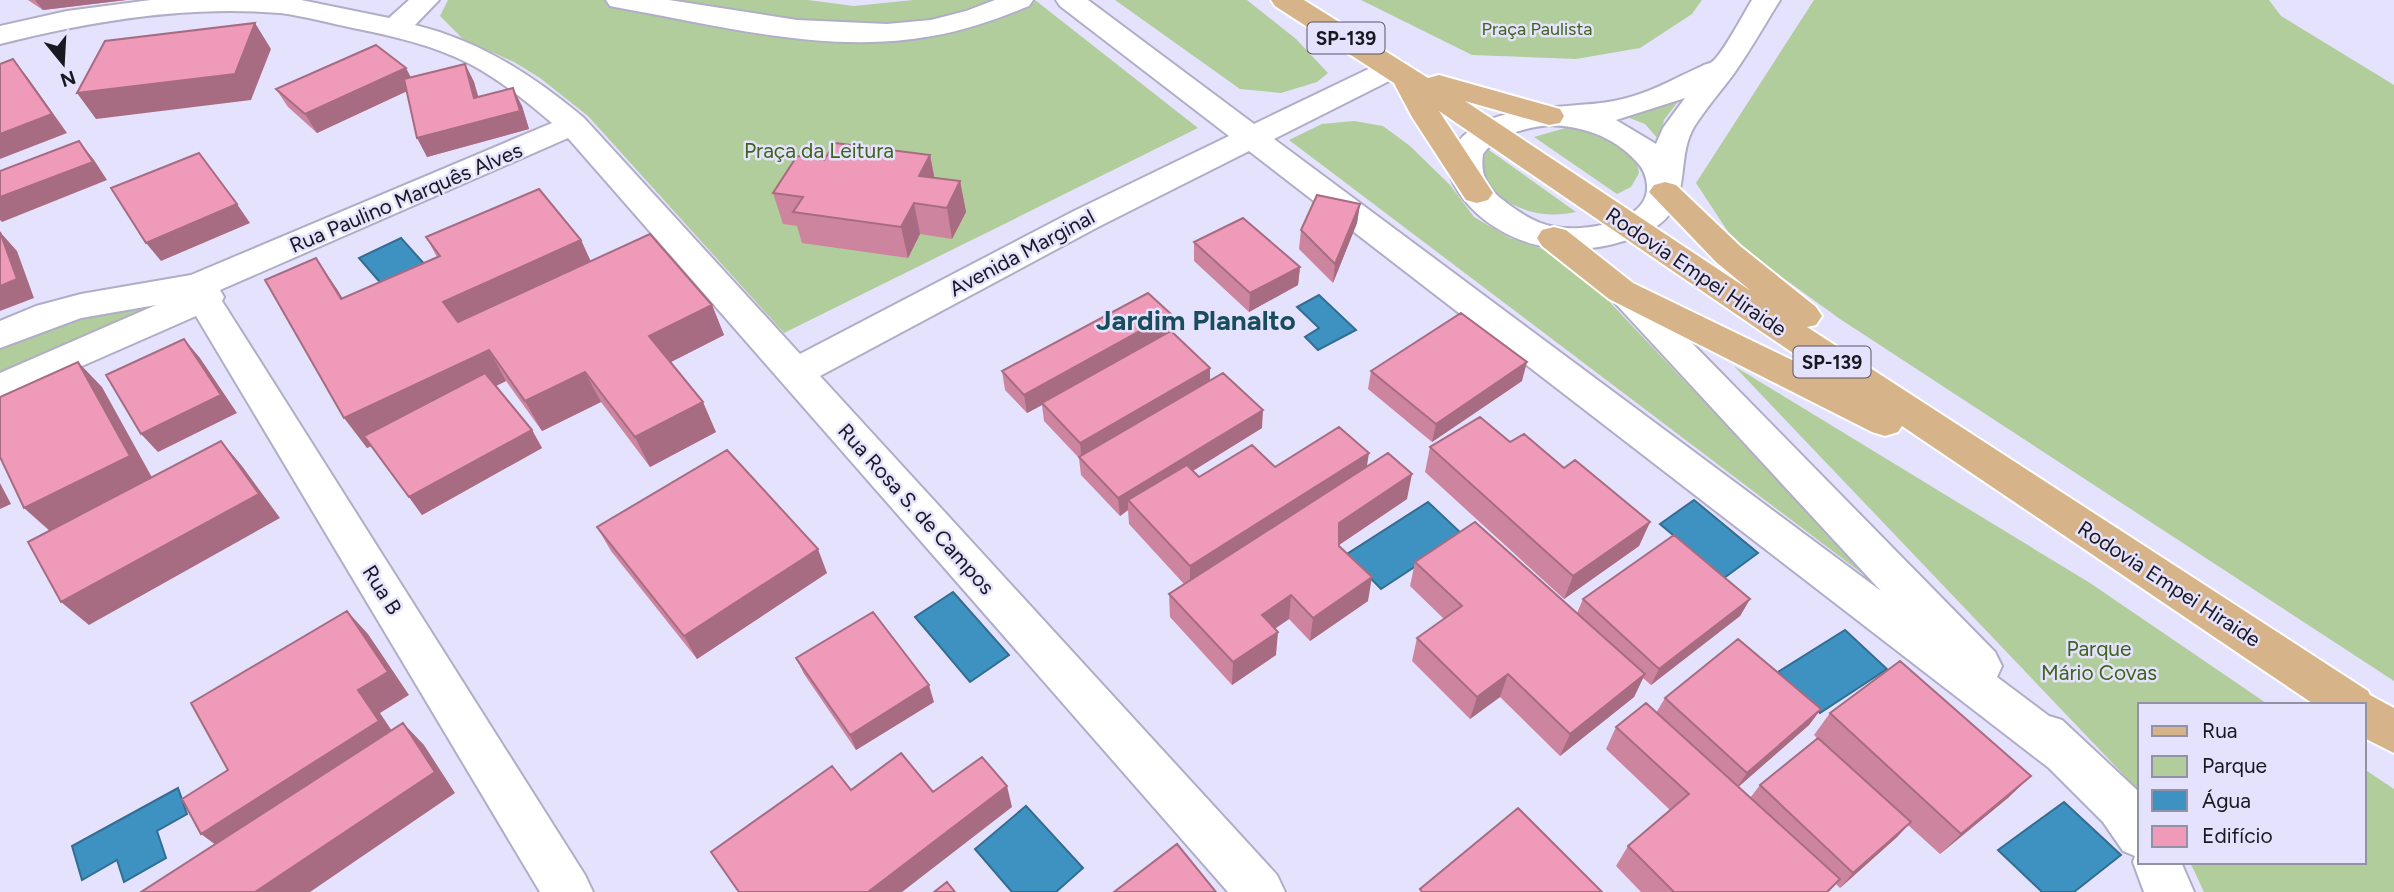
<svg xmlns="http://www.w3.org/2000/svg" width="2394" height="892" font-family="Figtree,sans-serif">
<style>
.green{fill:#b1cd9c}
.water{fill:#3e92c1;stroke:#336d91;stroke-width:2}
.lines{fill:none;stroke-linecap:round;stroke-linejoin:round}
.street-casing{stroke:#b0adc7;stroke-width:4}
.primary-casing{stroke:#fff;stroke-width:4}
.street{fill:#fff;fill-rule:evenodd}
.primary{fill:#d7b389;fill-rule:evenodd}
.wall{fill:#cd849e}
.shaded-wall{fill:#a76c81}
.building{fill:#ee9ab8;stroke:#a76c81;stroke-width:2}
.labels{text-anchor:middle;stroke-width:5;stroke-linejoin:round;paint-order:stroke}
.far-park-label{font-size:18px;fill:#3f631a;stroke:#e5e2fd}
.shield{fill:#e5e2fd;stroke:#565563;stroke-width:2}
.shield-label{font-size:19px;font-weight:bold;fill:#191821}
.park-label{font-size:21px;fill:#3f631a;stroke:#e5e2fd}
.street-label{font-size:21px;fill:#191821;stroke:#e5e2fd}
.district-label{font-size:28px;font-weight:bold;fill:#194d5d;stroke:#e5e2fd}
</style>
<rect width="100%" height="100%" fill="#e5e2fd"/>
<path class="green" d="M448,0H808L854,6L913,0H1035L1198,128L784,333L588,116L540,78L514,62L463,39L440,16Z
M1115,0H1247L1296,39L1328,73L1317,82L1281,93L1240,89Z
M1361,0H1702L1692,14L1640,48L1576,59L1472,55Z
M1814,0H2269L2281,16L2394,85V681L1840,319L1736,244L1696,183Z
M1683,95L1664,120L1659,140L1645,124L1622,115L1655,109Z
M1354,121L1383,126L1410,146L1450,185L1474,217L1510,238L1543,249L1605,297L1876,584L1289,140L1322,124Z
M1569,127C1594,128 1637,145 1639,173L1631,187L1617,194L1534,137Z
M1489,150L1576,212C1538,220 1501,208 1482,173V158Z
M139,308L143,319L0,381V339L48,323Z
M1734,366L2090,583L2269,705H2140V792Z
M2364,769L2394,789V892H2204L2190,862H2364Z"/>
<path class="water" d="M401,238L427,267L385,288L359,258Z
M1319,295L1356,330L1318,350L1305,337L1319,328L1297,307Z
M1694,500L1758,553L1724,578L1660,524Z
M1428,502L1463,535L1381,589L1347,554Z
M953,592L1009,655L970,682L915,617Z
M1845,630L1887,669L1820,713L1778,672Z
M178,788L187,814L157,831L166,858L124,882L117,860L82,880L72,846Z
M2064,802L2121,855L2074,892H2042L1998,850Z
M1026,806L1083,868L1056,892H1012L975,849Z"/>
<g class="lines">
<g class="street-casing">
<path id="street" d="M151,0H301L389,18L409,0H439L415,25C480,41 533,75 584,118L800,354L1074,211L1229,136L1060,6L1056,0H1088L1254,124L1383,62L1393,59L1403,62L1408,68L1403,74L1274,139L1881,591L1604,291L1609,283L1621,279L1633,283L1995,652L2002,666L1997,677L2049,716L2062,720L2137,790L2140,795V862H2181L2194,892H2144L2133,862L2135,856L2123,851L2103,822L2049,768L1249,151L1098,227L820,376L1277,875L1285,892H1228L568,138L220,290L224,297L222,301L585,875L593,892H540L196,316L0,402V373L156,305L81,318L0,348V321L36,306L81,294L191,275L552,123C526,101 500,80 470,64C433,45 393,36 353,28C329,23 304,16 280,13C187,5 90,21 0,44V26L67,11Z
M606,0H669L797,20L887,24L931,20L966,11L995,0H1033L1029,6C997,19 966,30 932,36C830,55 721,26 620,8L610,6Z
M1752,0H1780C1765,24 1751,49 1735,72C1722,90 1706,108 1694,127C1680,151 1686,179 1676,203C1667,224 1647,234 1627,240C1579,256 1528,252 1486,221C1468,207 1442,179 1451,155C1472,100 1569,110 1614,101C1647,95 1673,79 1702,66C1705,64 1709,64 1712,62C1722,55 1744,13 1752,0ZM1685,98L1663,128L1656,144L1616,120ZM1549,125C1582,126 1613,136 1636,161C1643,168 1646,175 1647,185C1650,223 1582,232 1555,227C1536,224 1518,212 1503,200C1487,188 1480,174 1483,154C1498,134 1525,128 1549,125Z"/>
</g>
<g class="primary-casing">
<path id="primary" d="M1271,0H1304L1428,78L1439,75L1560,109L1564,116L1560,123L1549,125L1465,101L1751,291L1716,262L1649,192L1654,185L1665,182L1676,185L1740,246L1816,307L1822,316L1816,325L1807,327L2368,691L2370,695L2394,708V753L2364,738V705H2315L1902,426L1898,432L1885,436L1872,432L1609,299L1542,246L1537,238L1542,230L1554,227L1566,230L1633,283L1831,379L1439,111L1493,193L1488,200L1477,203L1466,200L1412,117L1394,83L1275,6Z"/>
</g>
<use href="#street" class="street"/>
<use href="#primary" class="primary"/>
</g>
<path class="wall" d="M28,0H126L43,10Z
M465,64L474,82L478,97L522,106L529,129L427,157L407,91L317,133L288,107L276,89L411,77Z
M930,155L934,177L960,181L966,212L952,239L920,234L908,258L802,243L797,226L783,224L773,193L824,160Z
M1360,204L1357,223L1333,283L1299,249L1301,230Z
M426,237L581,240L591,262L712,305L724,335L671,362L716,432L650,467L601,402L542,431L506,381L496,386L532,430L542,448L422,515L372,446L367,448L342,299L437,257Z
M1194,242L1300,267L1298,285L1249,312L1194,261Z
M1171,332L1210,368V380L1262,428L1193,471L1199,477L1275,467L1367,466L1407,499L1339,545L1368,601L1310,641L1289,619L1275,629L1276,655L1232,685L1170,617L1169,594L1184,584L1129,524L1128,510L1120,516L1081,475L1079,458L1044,421L1042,405L1027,413L1005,390L1002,371Z
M1371,371L1522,381L1432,442L1368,389Z
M1510,442L1564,468L1650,522L1639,546L1564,599L1425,472L1430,447Z
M597,527L827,573L697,659L611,551Z
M1415,562L1577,613L1583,599H1750L1740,616L1651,685L1643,678L1634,697L1560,756L1500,697L1470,719L1412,661L1417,638L1444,619L1410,586Z
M796,658L934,702L856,750L804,674Z
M1665,698L1821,709L1809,725L1738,787L1750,798L1760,785L1817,738L1814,735L1830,713L2009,797L1940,854L1908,825L1897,837L1840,888L1836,884L1828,892H1641L1616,866L1628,846L1670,810L1606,749L1616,727L1656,713Z"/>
<path class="shaded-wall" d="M35,0H126L43,10Z
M255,23L271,49L251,100L96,119L77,93Z
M13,59L28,78L67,133L0,159V134Z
M465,64L474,82L484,116L474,98Z
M406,68L416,87L317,133L305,114Z
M513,88L522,106L529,129L427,157L417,138Z
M79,141L94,160L107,180L2,222L0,220V197Z
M930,155L936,186L926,206L919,176Z
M960,181L966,212L952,239L947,208Z
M914,203L920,234L908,258L901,227Z
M237,204L250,223L161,261L146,243Z
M1360,204L1357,223L1333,283L1335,264Z
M0,232L17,251L34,298L0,311Z
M581,240L595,271L462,332L443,302Z
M316,258L337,289L362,330L341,299Z
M1300,267L1298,285L1249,312L1250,293Z
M712,305L724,335L663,366L649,336Z
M1171,314V333L1042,403V405L1027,413L1024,395Z
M184,339L200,358L237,413L158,452L141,434Z
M489,350L506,381L367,448L344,418Z
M78,362L102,387L154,481L51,532L24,508Z
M1527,362L1522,381L1432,442L1436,424Z
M1210,368V386L1082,461L1080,443Z
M585,372L601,402L542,431L525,401Z
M703,402L716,432L650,467L635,437Z
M1263,410L1262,428L1134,507L1128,500V510L1120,516L1118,498Z
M532,430L542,448L422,515L409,497Z
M221,441L242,466L280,518L89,625L61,602Z
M1369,453L1365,478L1190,590V566Z
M1412,474L1407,499L1336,547L1339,523Z
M0,483L11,504L0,509Z
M1650,522L1639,546L1564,599L1573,576Z
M818,549L827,573L697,659L684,636Z
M1372,577L1368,601L1310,641L1313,618Z
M1291,595L1289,619L1260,638L1262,615Z
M1750,599L1740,616L1651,685L1659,669Z
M347,611L368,634L409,695L380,713L400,743L228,854L201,834L358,690Z
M1278,632L1276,655L1232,685L1233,662Z
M1508,674L1500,697L1470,719L1477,697Z
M1645,674L1634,697L1560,756L1570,734Z
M929,685L934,702L856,750L850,735Z
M1821,709L1809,725L1736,789L1747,773Z
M403,723L424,745L455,793L310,892H255Z
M2031,776L2009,797L1940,854L1961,834Z
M1007,786L1012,807L902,892H868Z
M1911,822L1897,837L1840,888L1853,873Z"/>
<path class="building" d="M255,23L235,74L77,93L105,41Z
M376,45L406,68L305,114L276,89Z
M13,59L52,114L0,134V64Z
M465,64L474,98L513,88L520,111L417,138L404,79Z
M79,141L93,162L0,197V171Z
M835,143L930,155L919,176L960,181L947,208L914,203L901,227L793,212L803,197L773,193L797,156L824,160Z
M199,153L237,204L146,243L111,188Z
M539,189L581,240L443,302L458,322L650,234L712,305L649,336L703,402L635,437L585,372L525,401L489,350L344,418L265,280L316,258L341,299L440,256L426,237Z
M1317,195L1360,204L1335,264L1301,230Z
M1243,218L1300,267L1250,293L1194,242Z
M0,232L17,279L0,286Z
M1148,293L1171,314L1024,395L1002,371Z
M1461,313L1527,362L1436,424L1371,371Z
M1171,331L1210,368L1080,443L1042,403Z
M184,339L221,395L141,434L106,375Z
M78,362L130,456L24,508L0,457V397Z
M485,373L532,430L409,497L364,436Z
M1223,373L1263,410L1118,498L1079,457Z
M1480,417L1510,442L1524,434L1564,468L1575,460L1650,522L1573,576L1430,447Z
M1339,427L1369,453L1190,566L1128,500L1187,465L1199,477L1252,445L1275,467Z
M221,441L259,494L61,602L28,542Z
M727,450L818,549L684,636L597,527Z
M1388,453L1412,474L1339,523V546L1372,577L1313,618L1291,595L1262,615L1278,632L1233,662L1169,594Z
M1475,522L1645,674L1570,734L1508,674L1477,697L1417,638L1462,606L1415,562Z
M1674,535L1750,599L1659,669L1583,599Z
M347,611L388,672L358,690L379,721L201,834L182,799L228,770L191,703Z
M873,612L929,685L850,735L796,658Z
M1738,639L1821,709L1747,773L1665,698Z
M1900,661L2031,776L1961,834L1830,713Z
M1646,703L1840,879L1827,892H1674L1628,846L1689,794L1616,727Z
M403,723L435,772L255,892H141Z
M1818,738L1911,822L1853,873L1760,785Z
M901,753L933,792L982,757L1007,786L868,892H739L711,852L832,766L851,790Z
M1518,808L1602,892H1422L1420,889Z
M1177,844L1216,892H1114Z
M947,882L955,892H934Z"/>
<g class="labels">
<g class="far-park-label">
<text x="1537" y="35">Praça Paulista</text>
</g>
<g class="shield">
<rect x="1307.5" y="22.5" width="77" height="31" rx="5"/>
<rect x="1793.5" y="346.5" width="77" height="31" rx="5"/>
</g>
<g class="shield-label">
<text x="1346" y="45">SP-139</text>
<text x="1832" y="369">SP-139</text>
</g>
<g class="park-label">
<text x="819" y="158">Praça da Leitura</text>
<text x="2099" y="656">Parque<tspan x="2099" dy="24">Mário Covas</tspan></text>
</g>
<g class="street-label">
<text transform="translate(406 198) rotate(-23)" y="7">Rua Paulino Marquês Alves</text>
<text transform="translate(1022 253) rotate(-28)" y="7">Avenida Marginal</text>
<text transform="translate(1696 272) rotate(34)" y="7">Rodovia Empei Hiraide</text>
<text transform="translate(916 509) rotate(48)" y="7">Rua Rosa S. de Campos</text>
<text transform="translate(2169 584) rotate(33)" y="7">Rodovia Empei Hiraide</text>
<text transform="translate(382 590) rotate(58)" y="7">Rua B</text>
</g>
<g class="district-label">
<text x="1196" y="330">Jardim Planalto</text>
</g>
</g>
<rect x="2138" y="703" width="228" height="161" fill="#e5e2fd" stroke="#9391a5" stroke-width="2"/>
<rect x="2152" y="726" width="35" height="10" fill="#d7b389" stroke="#9391a5" stroke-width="2"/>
<text x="2202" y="738" font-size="21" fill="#191821">Rua</text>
<rect x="2152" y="756" width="35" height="21" fill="#b1cd9c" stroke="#9391a5" stroke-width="2"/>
<text x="2202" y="773" font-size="21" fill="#191821">Parque</text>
<rect x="2152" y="790" width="35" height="21" fill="#3e92c1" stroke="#9391a5" stroke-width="2"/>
<text x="2202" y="808" font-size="21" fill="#191821">Água</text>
<rect x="2152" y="826" width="35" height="21" fill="#ee9ab8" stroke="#9391a5" stroke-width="2"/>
<text x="2202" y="843" font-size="21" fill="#191821">Edifício</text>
<g transform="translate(63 63) rotate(162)" stroke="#e5e2fd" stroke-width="5" paint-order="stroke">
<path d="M0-5L12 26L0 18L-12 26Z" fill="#191821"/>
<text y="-10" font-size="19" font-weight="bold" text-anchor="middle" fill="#191821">N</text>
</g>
</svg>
